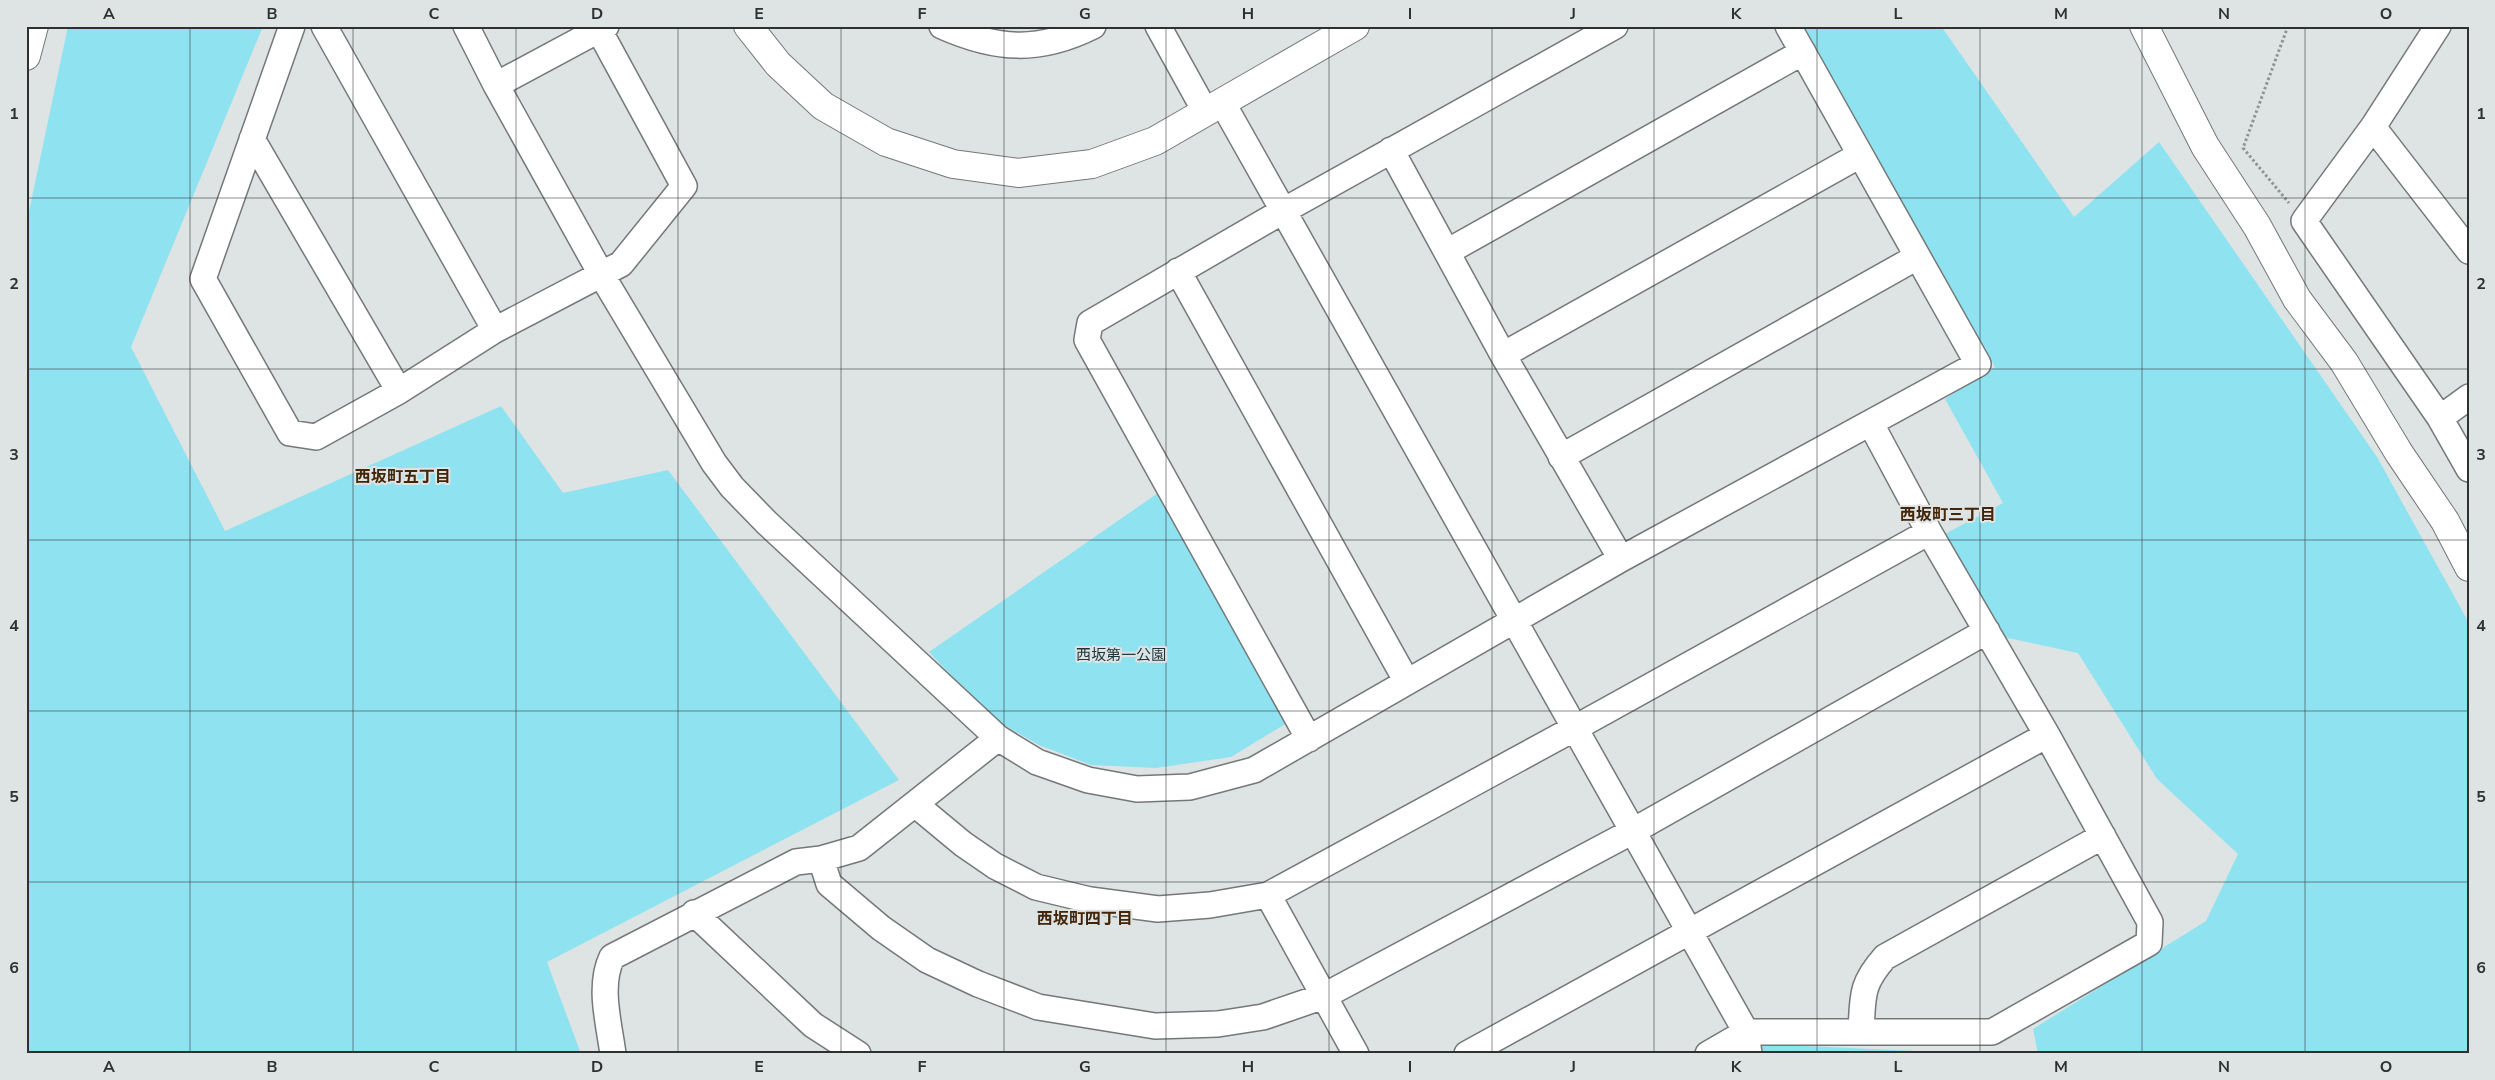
<svg xmlns="http://www.w3.org/2000/svg" width="2495" height="1080" font-family="'Nunito Sans','Noto Sans JP',sans-serif">
<style>
.green{fill:#8fe3f1}
.lines{fill:none;stroke-linecap:round;stroke-linejoin:round}
.street-casing{stroke:#747879;stroke-width:28}
.secondary-casing{stroke:#747879;stroke-width:30}
.path{stroke:#909394;stroke-width:3;stroke-dasharray:2.5 2.5;stroke-linecap:butt}
.street{stroke:#fff;stroke-width:25}
.secondary{stroke:#fff;stroke-width:28}
.grid{fill:none;stroke:#2f3131;stroke-width:1;stroke-opacity:0.55}
.labels{text-anchor:middle;stroke-width:4;stroke-linejoin:round;paint-order:stroke}
.park-label{font-size:15px;fill:#1d3438;stroke:#dee3e4}
.neighbourhood-label{font-size:16px;font-weight:bold;fill:#432509;stroke:#dee3e4}
.neatline{fill:none;stroke:#2f3131;stroke-width:2}
.grid-label{font-size:16px;text-anchor:middle;font-weight:bold;fill:#2f3131}
</style>
<rect width="100%" height="100%" fill="#dee3e4"/>
<path class="green" d="M68,26H263L131,347L225,531L501,406L563,493L668,470L899,780L547,962L581,1054H26V226Z
M1801,26H1941L2074,217L2159,142L2377,457L2469,623V1054H2038L2033,1029L2206,921L2238,854L2157,779L2078,653L2003,637L1945,534L2003,503L1945,399L1995,367Z
M1158,493L1287,723L1231,757L1156,768L1091,765L1039,745L990,717L929,652Z
M1761,1044L1917,1051L1918,1054H1762Z"/>
<g class="lines">
<g class="street-casing">
<path id="street" d="M292,26L203,279L290,433L316,437L399,391L495,330L621,264L684,186L599,30
M324,26L495,330
M466,26L496,85
M606,26L496,85L601,274L714,463L732,487L767,523L998,738L1037,762L1088,780L1137,789L1190,787L1254,770L1621,559L1978,364L1788,26
M942,26C996,50 1039,53 1093,26
M1158,26L1205,111
M2438,26L2373,127L2304,221L2440,418L2469,469
M1222,102L1746,1032L1749,1054
M2373,127L2469,251
M252,139L399,391
M1391,150L1503,355L1621,559
M1447,252L1803,52
M1178,271L1407,682
M1503,355L1860,155
M2440,418L2469,397
M1561,457L1917,257
M1309,739L1087,340L1090,323L1283,211L1615,26
M916,805L963,844L995,866L1036,887L1090,900L1158,909L1210,905L1268,895L1575,728L1929,532
M821,859L829,884L881,928L927,960L978,984L1038,1007L1155,1026L1218,1024L1263,1017L1324,996L1633,831L1987,631
M1268,895L1356,1054
M694,913L813,1025L858,1054
M1861,1032C1863,997 1860,985 1885,957L2103,836
M613,1054C609,1023 598,986 612,957L796,862L821,859L859,848L998,738
M1467,1054L2047,735
M1708,1054L1746,1032H1992L2149,943L2150,922L2047,735L1929,532L1871,424"/>
</g>
<g class="secondary-casing">
<path id="secondary" d="M748,26L778,64L823,106L886,142L953,164L1018,173L1092,164L1155,141L1355,26
M2144,26L2205,146L2257,226L2297,299L2344,362L2399,453L2445,521L2469,567
M26,56L34,26"/>
</g>
<path class="path" d="M2288,26L2243,148L2289,203"/>
<use href="#street" class="street"/>
<use href="#secondary" class="secondary"/>
</g>
<path class="grid" d="M190,26V1054M353,26V1054M516,26V1054M678,26V1054M841,26V1054M1004,26V1054M1166,26V1054M1329,26V1054M1492,26V1054M1654,26V1054M1817,26V1054M1980,26V1054M2142,26V1054M2305,26V1054M26,198H2469M26,369H2469M26,540H2469M26,711H2469M26,882H2469"/>
<g class="labels">
<g class="park-label">
<text x="1121" y="660">西坂第一公園</text>
</g>
<g class="neighbourhood-label">
<text x="403" y="482">西坂町五丁目</text>
<text x="1948" y="520">西坂町三丁目</text>
<text x="1085" y="924">西坂町四丁目</text>
</g>
</g>
<rect width="2495" height="1080" fill="none" stroke="#dee3e4" stroke-width="55"/>
<rect x="28" y="28" width="2440" height="1024" class="neatline"/>
<g class="grid-label">
<text x="109" y="19">A</text>
<text x="272" y="19">B</text>
<text x="434" y="19">C</text>
<text x="597" y="19">D</text>
<text x="759" y="19">E</text>
<text x="922" y="19">F</text>
<text x="1085" y="19">G</text>
<text x="1248" y="19">H</text>
<text x="1410" y="19">I</text>
<text x="1573" y="19">J</text>
<text x="1736" y="19">K</text>
<text x="1898" y="19">L</text>
<text x="2061" y="19">M</text>
<text x="2224" y="19">N</text>
<text x="2386" y="19">O</text>
<text x="14" y="119">1</text>
<text x="2481" y="119">1</text>
<text x="14" y="289">2</text>
<text x="2481" y="289">2</text>
<text x="14" y="460">3</text>
<text x="2481" y="460">3</text>
<text x="14" y="631">4</text>
<text x="2481" y="631">4</text>
<text x="14" y="802">5</text>
<text x="2481" y="802">5</text>
<text x="14" y="973">6</text>
<text x="2481" y="973">6</text>
<text x="109" y="1072">A</text>
<text x="272" y="1072">B</text>
<text x="434" y="1072">C</text>
<text x="597" y="1072">D</text>
<text x="759" y="1072">E</text>
<text x="922" y="1072">F</text>
<text x="1085" y="1072">G</text>
<text x="1248" y="1072">H</text>
<text x="1410" y="1072">I</text>
<text x="1573" y="1072">J</text>
<text x="1736" y="1072">K</text>
<text x="1898" y="1072">L</text>
<text x="2061" y="1072">M</text>
<text x="2224" y="1072">N</text>
<text x="2386" y="1072">O</text>
</g>
</svg>
